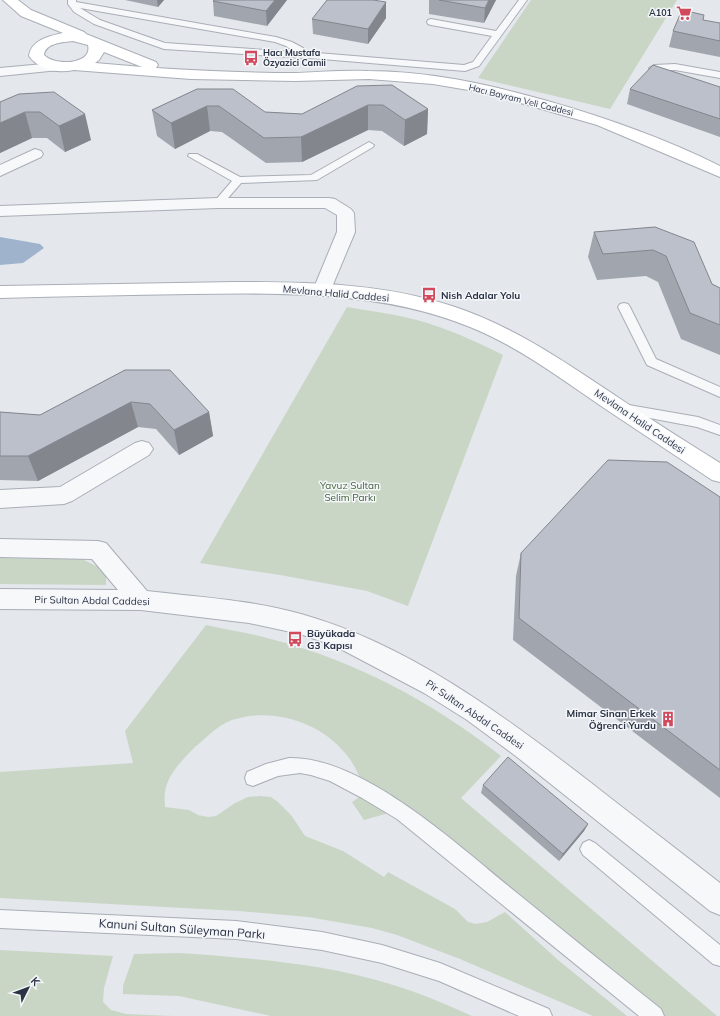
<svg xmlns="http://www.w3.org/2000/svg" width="720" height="1016" font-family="Mulish,sans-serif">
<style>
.green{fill:#c9d6c5}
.water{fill:#9fb4cc}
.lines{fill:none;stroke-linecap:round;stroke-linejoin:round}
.lane-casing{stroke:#a9aeb7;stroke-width:2}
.street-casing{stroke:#a9aeb7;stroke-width:2}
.secondary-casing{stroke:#a9aeb7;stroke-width:2}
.lane{fill:#f7f8fa;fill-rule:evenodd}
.street{fill:#f7f8fa;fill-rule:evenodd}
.secondary{fill:#fff;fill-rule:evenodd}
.wall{fill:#a1a5ae}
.shaded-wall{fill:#83868d}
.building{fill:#bbc0ca;stroke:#83868d}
.labels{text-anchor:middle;stroke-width:3;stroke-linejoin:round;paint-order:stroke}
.far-poi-label{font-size:9px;font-weight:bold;fill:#2b3445;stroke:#f4f6f9;text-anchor:end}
.far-street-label{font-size:9px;fill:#2b3445;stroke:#f4f6f9}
.street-label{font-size:10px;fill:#2b3445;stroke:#f4f6f9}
.poi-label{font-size:10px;font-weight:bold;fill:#2b3445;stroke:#f4f6f9;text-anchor:start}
.park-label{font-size:10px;fill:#3f6138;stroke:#f4f6f9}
.near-street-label{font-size:12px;fill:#2b3445;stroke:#f4f6f9}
</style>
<rect width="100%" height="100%" fill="#e4e7ec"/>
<path class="green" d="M531,0H677L610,109L478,78Z
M347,307C370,311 394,314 417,320C447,328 475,341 503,355L408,606L367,591L280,575L200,563Z
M0,558L82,559L106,571V585L0,584Z
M206,625C228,630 250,633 271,639C356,661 432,702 501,756L461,798L717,1016H660L491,877L458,844L447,835L426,823L397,814H385L364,820L352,802L366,793C361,780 355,764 345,753C319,721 271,707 232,720C218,725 206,738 195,747C183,759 167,775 165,792C164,797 165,802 165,807L189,810L198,815L208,817L216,816L235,803L248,797L260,796L271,797L278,802L291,815L305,836L343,851L384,877L388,872L455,909L468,922L476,924L487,922L505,912L558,960L627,1016H593L460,959L397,935L372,928L308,917L239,911L0,898V772L133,763L125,731Z
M0,950L113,956L104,988L103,1002L111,1010L126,1014L173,1016H0Z
M179,953C249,958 322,963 390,984C418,992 445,1004 472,1016H271L179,996L123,994V986L134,954Z"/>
<path class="water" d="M0,237L40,244L44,248L23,263L0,265Z"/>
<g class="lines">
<g class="lane-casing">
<path id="lane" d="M68,0H76V2L276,37L292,42L303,48L305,52L464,65L473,62L492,36L431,25L428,24L427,22L428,20L431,19L496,31L519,0H527L479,66L465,71L322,59L164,49L94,24L74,12L68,4ZM80,8L275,42L286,46L295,52L165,43L100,20Z
M675,64L720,72V78L675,70L660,71L667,76L662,79L654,76L649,68L654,65Z
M369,142L374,145L373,147L317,180L241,183L222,205L218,206L213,203L232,181L188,156L189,154H197L240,177L311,175Z
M624,303L628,304L630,307L656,359L720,387V397L647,365L618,307L620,304Z
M623,404L698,417L720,425V435L697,427L618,412L617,409L618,406Z
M289,758C363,756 461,848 517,893C565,932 613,971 661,1009L664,1016H639L397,819L362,798L330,781L311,775L300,773L278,776L253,786L247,784L245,778L247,772L266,764Z
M589,840L595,843L720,945V966L713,964L583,855L580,849L583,843Z
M0,910L236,921L322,932L382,945L440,963L549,1009L552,1016H519L439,981L382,963L322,950L236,939L0,928Z"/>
</g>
<g class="street-casing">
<path id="street" d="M54,63L59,64L61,67L59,70L0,76V68Z
M35,149L41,151L43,154L41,157L0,176V165Z
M218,198H329L335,199L351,209L354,213L355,232L329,294L322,296L315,294L313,290L337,232V215L325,208H218L0,216V206Z
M142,441L149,443L153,449L149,455L72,501L64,504L0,508V490L60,487L135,443Z
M0,539L98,541L106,543L147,591C198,597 251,600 301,614C408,644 503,715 590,782C633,816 677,849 720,883V915L710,911L517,757L467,720L424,693L335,646L300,634L249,623L141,610L0,609V589L118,590L92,559L0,557Z"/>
</g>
<g class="secondary-casing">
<path id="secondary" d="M3,0H18L31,10L84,32L86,34L156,62L158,65L156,68C203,71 249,73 296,73C320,72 344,70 368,71C428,71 487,84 544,100C604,117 664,138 720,166V177L597,125L486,93L433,84L369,79L295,81L191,79L74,70C58,73 40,71 29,56C31,40 49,36 63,33L21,16ZM73,41L88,45C93,65 54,66 44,55C45,43 63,42 73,41ZM104,52L142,67L95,63L99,60Z
M236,282C308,282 382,283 452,306C511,325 564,361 616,396C650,419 685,441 720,463V482L712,480C675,455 638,431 601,406C559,377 517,346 470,327C382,291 285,293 191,294C127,295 64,296 0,298V286Z"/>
</g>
<use href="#lane" class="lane"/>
<use href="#street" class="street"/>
<use href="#secondary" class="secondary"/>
</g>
<path class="wall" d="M125,0H164L158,7Z
M287,0L267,26L214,16L213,1Z
M429,0H496L484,23L429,14Z
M386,2V18L368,44L313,34L312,19Z
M720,23V57L669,47L673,31Z
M392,85L428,109L427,134L404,146L382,131L368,130L302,162L266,163L222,132L210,131L175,149L157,136L152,110L197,89L265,112L302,114Z
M720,87V137L627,104L630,89Z
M19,94L91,140L65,152L47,138H32L0,153V102Z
M655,227L712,284L720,288V355L681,339L658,282L646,276L597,280L588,257L594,232Z
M125,370L209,412L213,436L179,455L156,429L138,427L38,481L0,480V412L40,415Z
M720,497V798L513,640L516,576L521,553Z
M483,785L588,824L584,831L559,861L481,793Z"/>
<path class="shaded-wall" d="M157,0H164L158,7Z
M275,0H287L267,26L266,11Z
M489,0H496L484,23L485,8Z
M386,2V18L368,44V29Z
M368,105V130L302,162L301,137Z
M207,106L210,131L175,149L171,123Z
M428,109L427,134L404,146L405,120Z
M25,112L32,138L0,153V123Z
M85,114L91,140L65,152L59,126Z
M131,402L138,427L38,481L28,456Z
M209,412L213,436L179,455L174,430Z
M588,824L584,831L559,861L563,854Z"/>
<path class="building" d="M214,0H275L266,11L213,1Z
M327,0H373L386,2L368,29L312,19Z
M439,0H489L485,8Z
M682,10L704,15L703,20L720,23V41L673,31Z
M653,65L720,87V119L630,89Z
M392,85L428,109L405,120L383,105H368L301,137L264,138L219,106H207L171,123L152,110L197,89H233L265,112L302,114L357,86Z
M54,92L85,114L59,126L40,112H25L0,123V102L19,94Z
M655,227L694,242L712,284L720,288V325L690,313L666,256L653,250L603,254L594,232Z
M125,370H170L209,412L174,430L150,404L131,402L28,456H0V412L40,415Z
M608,460L667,462L720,497V770L519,618L521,553Z
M508,757L588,824L563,854L483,785Z"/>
<defs>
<g id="supermarket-bare" transform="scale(1.2)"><path d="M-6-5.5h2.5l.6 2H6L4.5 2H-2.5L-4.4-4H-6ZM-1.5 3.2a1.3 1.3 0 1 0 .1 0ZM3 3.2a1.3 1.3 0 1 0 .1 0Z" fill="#d1495b" stroke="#f4f6f9" stroke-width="2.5" paint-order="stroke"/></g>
<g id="bus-bare" transform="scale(1.2)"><path d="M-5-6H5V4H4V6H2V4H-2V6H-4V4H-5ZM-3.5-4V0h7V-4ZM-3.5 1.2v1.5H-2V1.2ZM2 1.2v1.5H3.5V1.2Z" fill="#d1495b" stroke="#f4f6f9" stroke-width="2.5" paint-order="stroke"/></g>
<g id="building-bare" transform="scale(1.2)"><path d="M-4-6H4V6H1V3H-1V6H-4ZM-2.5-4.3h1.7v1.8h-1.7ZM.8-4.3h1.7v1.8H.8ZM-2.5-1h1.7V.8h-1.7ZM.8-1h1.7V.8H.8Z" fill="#d1495b" stroke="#f4f6f9" stroke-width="2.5" paint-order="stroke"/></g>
</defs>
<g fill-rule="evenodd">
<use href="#supermarket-bare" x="684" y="13"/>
<use href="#bus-bare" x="251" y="58"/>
<use href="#bus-bare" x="429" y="295"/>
<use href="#bus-bare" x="295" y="639"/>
<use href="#building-bare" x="668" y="719"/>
</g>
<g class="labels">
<g class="far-poi-label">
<text x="672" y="16">A101</text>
<text x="263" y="56" text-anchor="start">Hacı Mustafa<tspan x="263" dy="10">Özyazici Camii</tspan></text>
</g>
<g class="far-street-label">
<text transform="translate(521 100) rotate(14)" y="3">Hacı Bayram Veli Caddesi</text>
</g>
<g class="street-label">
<text transform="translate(336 293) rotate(5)" y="4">Mevlana Halid Caddesi</text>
<text transform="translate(640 421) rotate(34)" y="4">Mevlana Halid Caddesi</text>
<text transform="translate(92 600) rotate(1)" y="4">Pir Sultan Abdal Caddesi</text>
<text transform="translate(475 714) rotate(34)" y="4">Pir Sultan Abdal Caddesi</text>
</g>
<g class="poi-label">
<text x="441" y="299">Nish Adalar Yolu</text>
<text x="307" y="637">Büyükada<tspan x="307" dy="12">G3 Kapısı</tspan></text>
<text x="656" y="717" text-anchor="end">Mimar Sinan Erkek<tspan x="656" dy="12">Öğrenci Yurdu</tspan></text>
</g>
<g class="park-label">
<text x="350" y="489">Yavuz Sultan<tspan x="350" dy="12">Selim Parkı</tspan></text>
</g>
<g class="near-street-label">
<text transform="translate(182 929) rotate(4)" y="4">Kanuni Sultan Süleyman Parkı</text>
</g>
</g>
<g transform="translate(28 988) rotate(48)" stroke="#f4f6f9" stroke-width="3" paint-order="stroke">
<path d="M0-3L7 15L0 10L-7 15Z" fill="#2b3445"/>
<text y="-6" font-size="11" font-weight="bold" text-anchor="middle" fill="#2b3445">K</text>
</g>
</svg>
